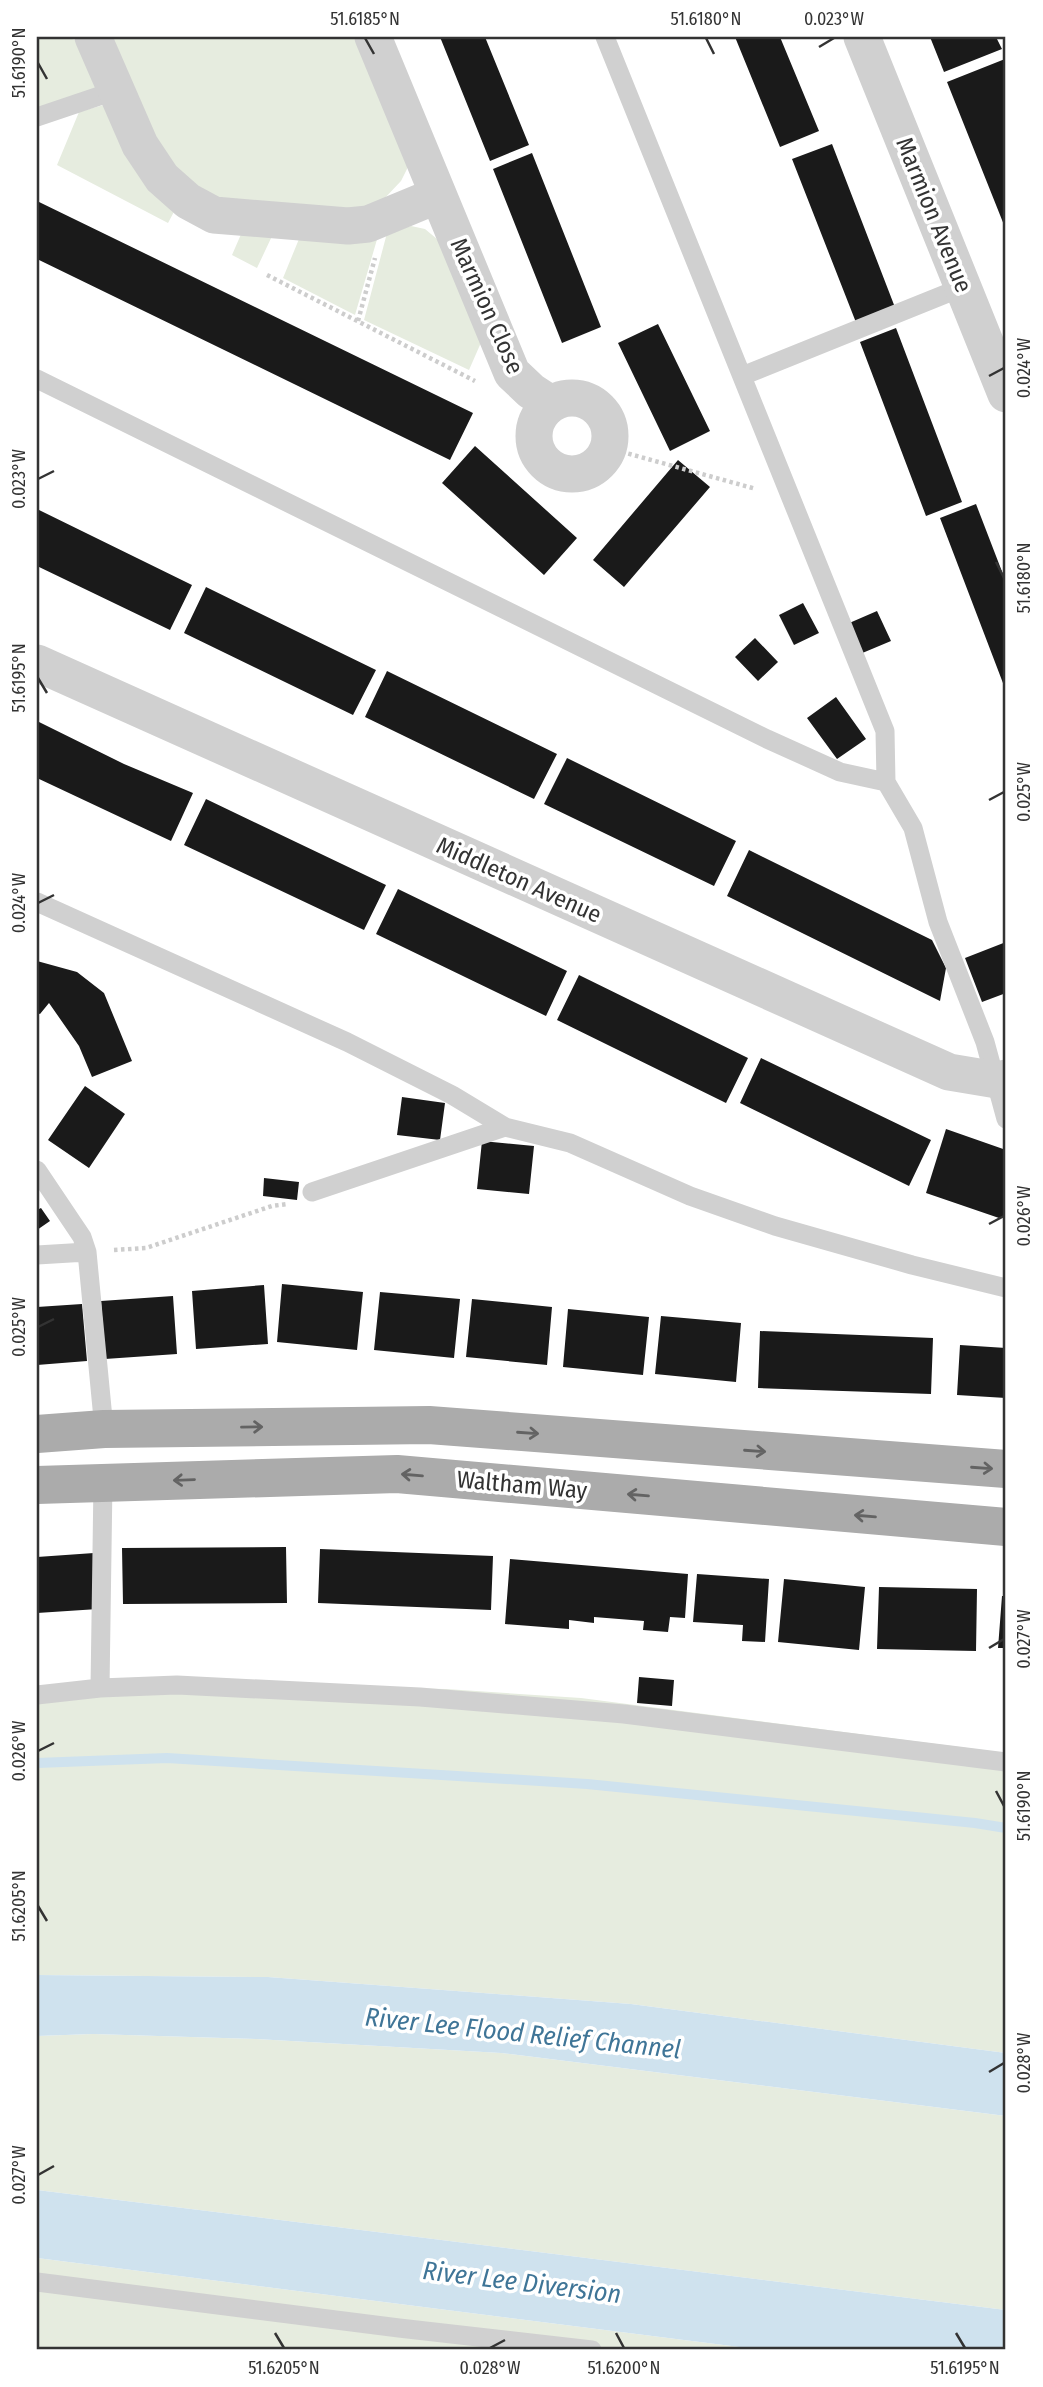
<svg xmlns="http://www.w3.org/2000/svg" width="1043" height="2387" font-family="'Fira Sans Condensed',sans-serif">
<style>
.green{fill:#e6ecdf}
.water{fill:#cfe2ee}
.lines{fill:none;stroke-linecap:round;stroke-linejoin:round}
.stream{stroke:#cfe2ee;stroke-width:10}
.building{fill:#1a1a1a}
.path{stroke:#cdcdcd;stroke-width:4.5;stroke-dasharray:3.5 3.5;stroke-linecap:butt}
.service{stroke:#d0d0d0;stroke-width:19}
.minor{stroke:#d0d0d0;stroke-width:37}
.primary{stroke:#ababab;stroke-width:38}
.oneway{stroke:#636363}
.ticks{fill:none;stroke:#333;stroke-width:2.5}
.labels{text-anchor:middle;stroke-width:7;stroke-linejoin:round;paint-order:stroke}
.street-label{font-size:24px;fill:#333;stroke:#fff}
.water-label{font-size:26px;font-style:italic;fill:#3f7597;stroke:#fff}
.neatline{fill:none;stroke:#333;stroke-width:2.5}
.ticks-label{font-size:18px;text-anchor:middle;fill:#333}
</style>
<rect width="100%" height="100%" fill="#fff"/>
<path class="green" d="M37,37H63L76,40L101,87L37,109Z
M109,37H360L407,150V169L401,181L383,200L363,210L246,205L209,196L179,173L159,148Z
M107,104L176,208L168,223L57,165L79,112Z
M411,226L425,229L443,244L483,338L469,370L364,320L387,233Z
M242,232L273,234L257,268L232,255Z
M378,236L355,315L283,278L299,239Z
M149,1683L446,1689L581,1698L1006,1753V2053L631,2004L268,1977L37,1975V1691Z
M93,2034L256,2039L501,2053L1006,2116V2310L37,2190V2036Z
M37,2258L763,2350H37Z"/>
<path class="water" d="M37,1975L268,1977L631,2004L1006,2053V2116L501,2053L256,2039L93,2034L37,2036Z
M37,2190L1006,2310V2350H763L37,2258Z"/>
<g class="lines">
<path class="stream" d="M37,1763L167,1758L587,1784L975,1823L1006,1828"/>
</g>
<path class="building" d="M440,37H485L529,145L490,161Z
M735,37H780L819,131L780,147Z
M930,37H996L1002,49L944,72Z
M1005,59L1006,62V230L947,82Z
M832,144L896,310L857,325L792,159Z
M532,153L601,327L562,343L493,169Z
M37,201L473,413L450,460L37,259Z
M658,324L710,431L670,451L618,343Z
M896,328L962,502L926,516L860,342Z
M475,446L577,538L544,575L442,483Z
M678,460L710,487L624,587L593,560Z
M976,504L1006,582V691L940,518Z
M37,509L192,585L170,630L37,566Z
M206,587L376,670L353,715L184,633Z
M803,603L819,633L794,645L779,615Z
M877,611L891,641L860,654L847,624Z
M755,638L778,662L758,681L735,657Z
M387,671L557,754L534,799L365,717Z
M836,697L866,739L837,759L807,718Z
M37,721L124,764L193,793L171,841L37,778Z
M567,758L736,841L714,886L544,804Z
M206,799L386,885L364,930L184,845Z
M749,850L932,940L946,968L940,1001L727,896Z
M398,889L567,971L546,1016L376,934Z
M1006,942V993L982,1002L965,958Z
M37,961L77,972L104,993L132,1061L92,1077L79,1046L49,1003L40,1014L37,1013Z
M579,975L748,1058L726,1103L557,1020Z
M761,1058L931,1140L909,1186L740,1103Z
M85,1086L125,1114L89,1168L48,1140Z
M402,1097L445,1103L440,1140L397,1135Z
M946,1129L1006,1150V1215L999,1218L926,1193Z
M482,1141L534,1146L529,1194L477,1189Z
M264,1178L299,1182L297,1200L263,1196Z
M41,1208L50,1221L37,1230V1210Z
M282,1284L363,1292L357,1350L277,1342Z
M264,1285L268,1344L196,1349L192,1291Z
M380,1292L460,1299L454,1358L374,1350Z
M173,1296L177,1354L105,1359L101,1301Z
M472,1299L552,1307L547,1365L466,1357Z
M82,1304L87,1361L37,1365V1307Z
M568,1309L649,1317L643,1375L563,1367Z
M661,1316L741,1323L736,1382L655,1374Z
M760,1331L933,1338L931,1394L758,1388Z
M960,1345L1006,1348V1398L957,1395Z
M286,1547L287,1603L123,1604L122,1548Z
M320,1549L493,1556L491,1610L318,1603Z
M94,1553L98,1609L37,1613V1557Z
M510,1559L688,1574L685,1618L670,1617L668,1632L643,1630L644,1621L594,1617V1623L569,1620V1629L505,1624Z
M697,1574L769,1579L765,1642L742,1641L743,1625L693,1622Z
M784,1579L865,1587L859,1650L778,1642Z
M879,1587L977,1589L976,1651L877,1649Z
M1002,1596H1006V1648H998Z
M639,1677L674,1680L672,1706L637,1703Z"/>
<g class="lines">
<path class="path" d="M267,275L475,381
M358,321L375,258
M608,448L756,489
M114,1250L146,1248L272,1206L287,1204"/>
<path class="service" d="M605,37L885,731L886,782L913,828L938,922L985,1042L1006,1119
M37,117L117,90
M742,376L963,287
M37,379L767,739L840,772L886,782
M37,902L347,1042L452,1095L505,1127L570,1143L690,1196L775,1226L912,1265L1006,1288
M37,1170L82,1237L87,1252L104,1429
M312,1192L505,1127
M37,1255L87,1252
M100,1688L103,1482
M37,1695L100,1688L177,1685L420,1697L624,1714L1006,1762
M37,2282L399,2328L592,2350"/>
<path class="minor" d="M93,37L140,145L162,178L188,201L214,215L348,226L368,224L438,195
M373,37L512,373L531,391L551,404
M862,37L1006,394
M534 436a38 38 0 1 1 76 0a38 38 0 1 1-76 0Z
M37,663L949,1072L997,1080L1006,1078"/>
<path class="primary" d="M37,1434L104,1429L429,1425L1006,1469
M37,1485L397,1474L1006,1527"/>
</g>
<defs><path id="oneway-shaft" d="M-6 0H5M1.5-3L5.5 0L1.5 3" fill="none" stroke-width="1.6" stroke-linecap="round" stroke-linejoin="round" transform="scale(1.75)"/></defs>
<g class="oneway">
<use href="#oneway-shaft" transform="translate(252 1427) rotate(-1)"/>
<use href="#oneway-shaft" transform="translate(528 1433) rotate(4)"/>
<use href="#oneway-shaft" transform="translate(755 1451) rotate(4)"/>
<use href="#oneway-shaft" transform="translate(982 1468) rotate(4)"/>
<use href="#oneway-shaft" transform="translate(412 1475) rotate(-175)"/>
<use href="#oneway-shaft" transform="translate(184 1480) rotate(178)"/>
<use href="#oneway-shaft" transform="translate(638 1495) rotate(-175)"/>
<use href="#oneway-shaft" transform="translate(865 1516) rotate(-175)"/>
</g>
<path class="ticks" d="M365,38L374,54M706,38L714,54M819,47L834,38M38,63L47,79M989,376L1004,368M38,479L54,471M996,562L1004,578M38,678L47,693M989,800L1004,792M38,903L54,895M989,1224L1004,1216M38,1327L54,1319M989,1648L1004,1639M38,1751L54,1743M996,1791L1004,1806M38,1906L47,1921M989,2072L1004,2063M38,2175L54,2166M275,2333L284,2348M616,2333L624,2348M956,2333L965,2348M490,2348L505,2340"/>
<g class="labels">
<g class="street-label">
<text transform="translate(934 215) rotate(68)" y="8">Marmion Avenue</text>
<text transform="translate(487 306) rotate(66)" y="8">Marmion Close</text>
<text transform="translate(519 880) rotate(24)" y="8">Middleton Avenue</text>
<text transform="translate(522 1485) rotate(5)" y="8">Waltham Way</text>
</g>
<g class="water-label">
<text transform="translate(523 2033) rotate(6)" y="9">River Lee Flood Relief Channel</text>
<text transform="translate(522 2282) rotate(7)" y="9">River Lee Diversion</text>
</g>
</g>
<rect width="1043" height="2387" fill="none" stroke="#ffffff" stroke-width="77"/>
<rect x="38" y="38" width="966" height="2310" class="neatline"/>
<g class="ticks-label">
<text x="365" y="25">51.6185°N</text>
<text x="706" y="25">51.6180°N</text>
<text x="834" y="25">0.023°W</text>
<text transform="translate(19 63) rotate(-90)" y="6">51.6190°N</text>
<text transform="translate(1024 368) rotate(-90)" y="6">0.024°W</text>
<text transform="translate(19 479) rotate(-90)" y="6">0.023°W</text>
<text transform="translate(1024 578) rotate(-90)" y="6">51.6180°N</text>
<text transform="translate(19 678) rotate(-90)" y="6">51.6195°N</text>
<text transform="translate(1024 792) rotate(-90)" y="6">0.025°W</text>
<text transform="translate(19 903) rotate(-90)" y="6">0.024°W</text>
<text transform="translate(1024 1216) rotate(-90)" y="6">0.026°W</text>
<text transform="translate(19 1327) rotate(-90)" y="6">0.025°W</text>
<text transform="translate(1024 1639) rotate(-90)" y="6">0.027°W</text>
<text transform="translate(19 1751) rotate(-90)" y="6">0.026°W</text>
<text transform="translate(1024 1806) rotate(-90)" y="6">51.6190°N</text>
<text transform="translate(19 1906) rotate(-90)" y="6">51.6205°N</text>
<text transform="translate(1024 2063) rotate(-90)" y="6">0.028°W</text>
<text transform="translate(19 2175) rotate(-90)" y="6">0.027°W</text>
<text x="284" y="2374">51.6205°N</text>
<text x="490" y="2374">0.028°W</text>
<text x="624" y="2374">51.6200°N</text>
<text x="965" y="2374">51.6195°N</text>
</g>
</svg>
